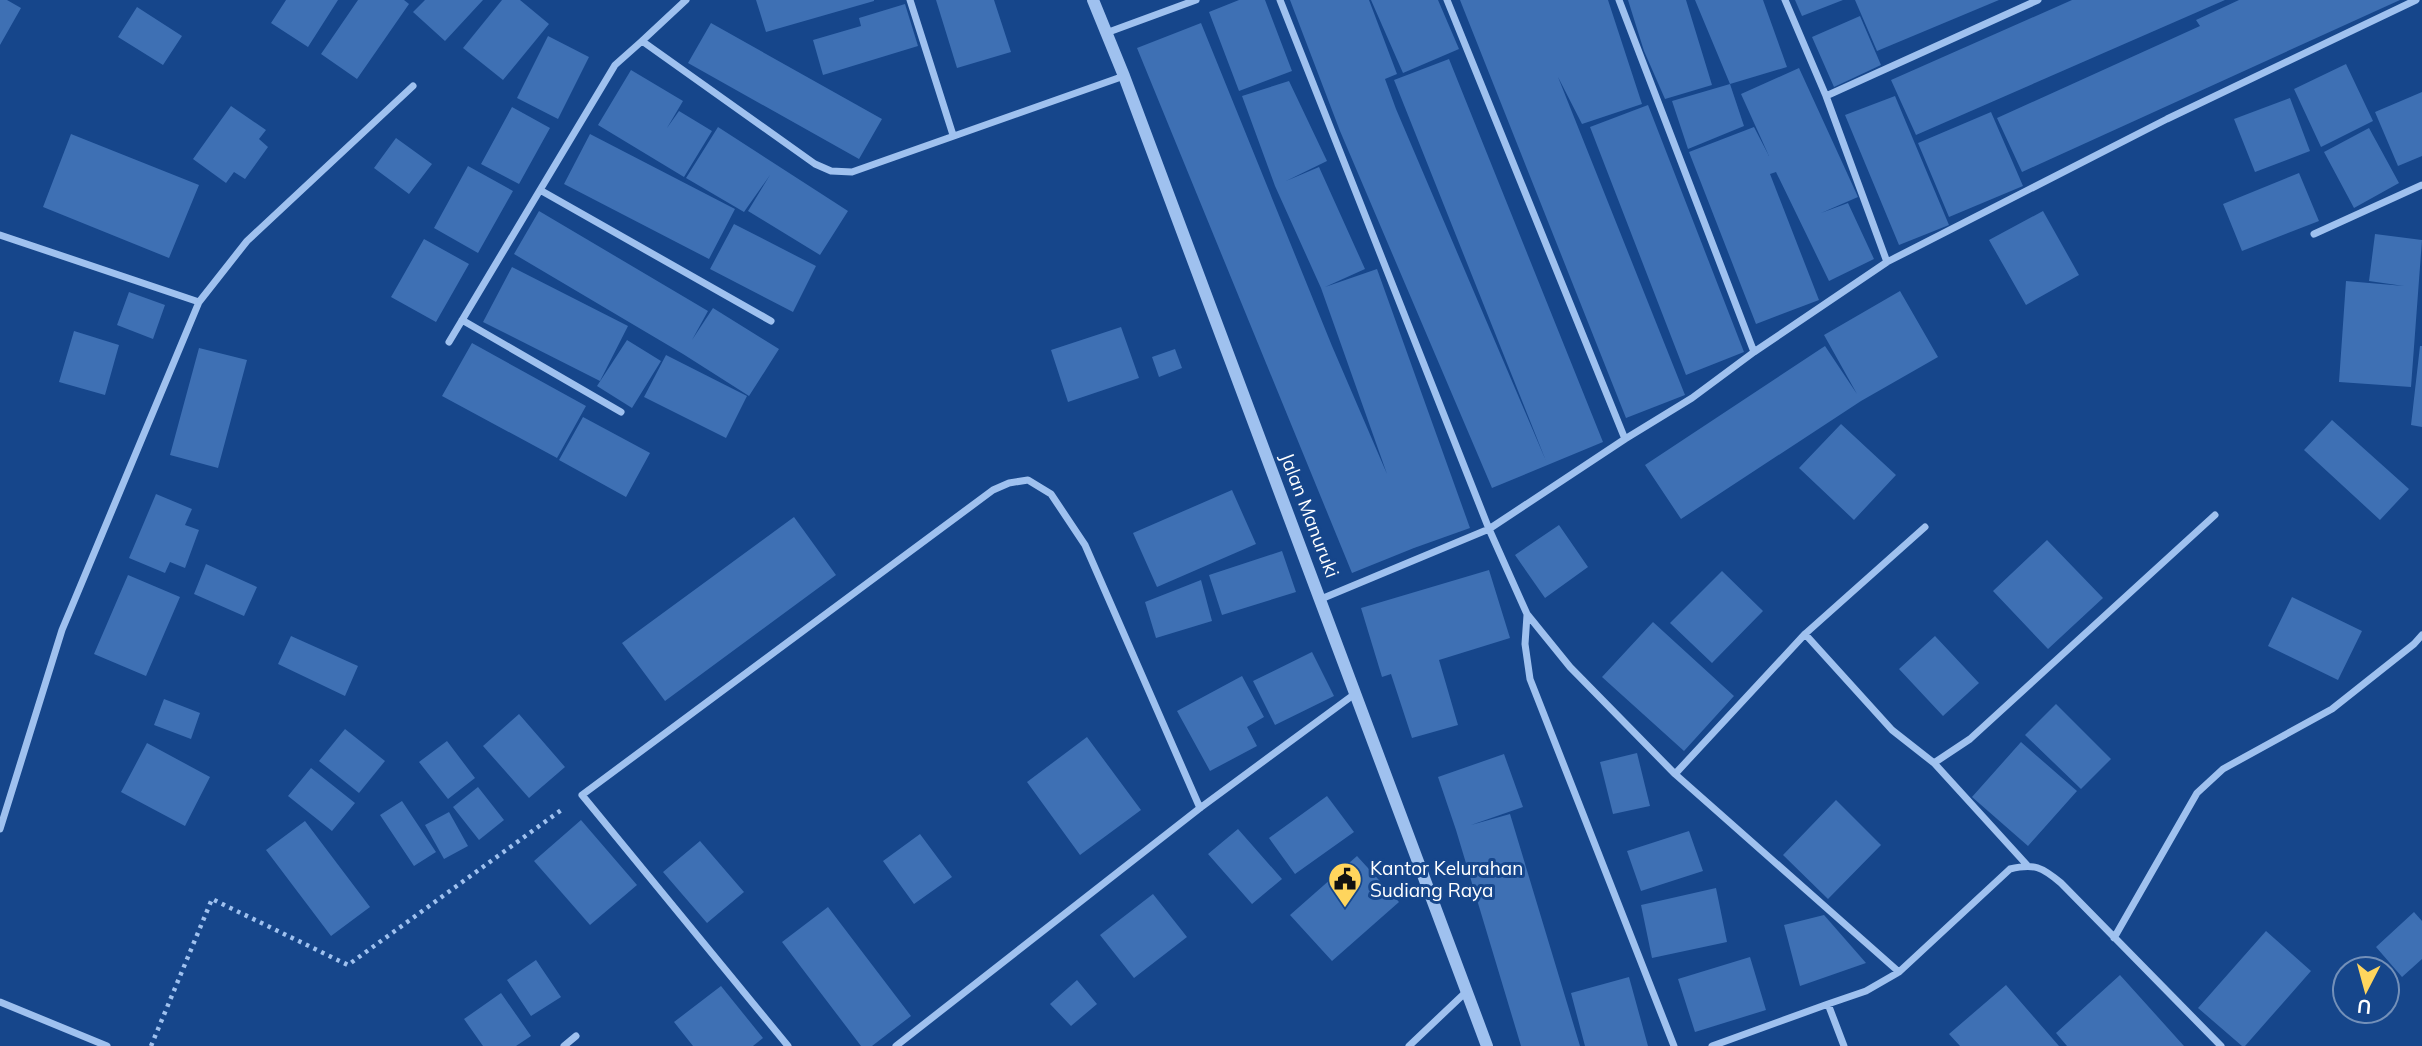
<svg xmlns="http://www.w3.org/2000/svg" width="2422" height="1046" font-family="Mulish,sans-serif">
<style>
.building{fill:#3e70b4}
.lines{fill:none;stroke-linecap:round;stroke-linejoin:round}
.path{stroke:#9fc1ef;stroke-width:4.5;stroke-dasharray:3.5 5;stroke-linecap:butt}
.minor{stroke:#9fc1ef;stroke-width:7}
.tertiary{stroke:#9fc1ef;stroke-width:12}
.labels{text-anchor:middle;stroke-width:6;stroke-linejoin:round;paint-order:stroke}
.street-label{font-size:19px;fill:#fff;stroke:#16468b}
.poi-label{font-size:19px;fill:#fff;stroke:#16468b;text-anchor:start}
</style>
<rect width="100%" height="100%" fill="#16468b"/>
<path class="building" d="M0,0H7L21,8L0,45Z
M286,0H338L308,47L271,23Z
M358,0H404L409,4L357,79L321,54Z
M425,0H483L445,41L413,12Z
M502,0H520L549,24L503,80L463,48Z
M756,0H874V1L766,32Z
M936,0H994L1011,52L957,68Z
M1239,0H1265L1292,71L1239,91L1209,12Z
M1290,0H1369L1397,74L1385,79L1396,109L1546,461L1394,80L1449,59L1603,442L1492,488L1340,131Z
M1371,0H1438L1459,49L1403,73Z
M1460,0H1608L1642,104L1582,124L1558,77L1685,395L1626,418Z
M1628,0H1686L1712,85L1665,99L1644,51Z
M1695,0H1763L1787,67L1730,84L1744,126L1688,149L1672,101L1730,84Z
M1795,0H1843L1802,16Z
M1855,0H1999L1877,51Z
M2072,0H2225L1916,135L1891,80Z
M2239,0H2400L2022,172L1997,118L2200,26L2196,20Z
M905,4L918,46L823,75L813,40L861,26L859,18Z
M137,7L182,36L163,65L118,37Z
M1860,16L1881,65L1834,87L1812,37Z
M711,23L882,119L859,159L688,63Z
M1201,23L1332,346L1387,474L1321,288L1275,186L1242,96L1289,81L1327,161L1286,181L1319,167L1365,269L1325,287L1377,269L1470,528L1414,548L1352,573L1137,48Z
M548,36L589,57L558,119L517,98Z
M2346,64L2373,121L2321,147L2294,89Z
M1799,68L1858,197L1821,213L1848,203L1874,259L1829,281L1776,172L1770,174L1819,300L1756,324L1689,152L1754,127L1769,156L1741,94Z
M631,70L683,101L667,128L679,111L712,131L684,177L598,125Z
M2422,92V156L2398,166L2375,112Z
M1895,96L1949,225L1899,245L1845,115Z
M2290,98L2310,151L2255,172L2234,119Z
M1648,105L1744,352L1686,375L1590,127Z
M231,106L266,130L259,139L268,147L245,179L234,172L226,183L193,159Z
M512,107L550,128L519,184L481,164Z
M1991,112L2023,186L1949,217L1918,143Z
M718,127L848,211L820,255L748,211L770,175L744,212L686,178Z
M2369,128L2399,183L2354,208L2324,152Z
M71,134L199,185L169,258L43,207Z
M590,134L735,209L709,259L564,184Z
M396,138L432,164L409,194L374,168Z
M468,166L513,191L478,253L434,228Z
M2299,173L2319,221L2242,251L2223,204Z
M539,211L708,311L692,340L713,308L779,349L749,396L683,354L514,254Z
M2043,211L2079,275L2026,305L1989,240Z
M734,224L816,266L793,312L710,269Z
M2375,234L2422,240L2411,387L2339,382L2346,281L2404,286L2369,281Z
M424,239L469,264L436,322L391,297Z
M512,267L628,326L600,381L483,322Z
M1900,291L1938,357L1861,401L1681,519L1645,465L1825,346L1857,394L1824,335Z
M129,292L165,305L153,339L117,325Z
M1121,327L1139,378L1068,402L1051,350Z
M74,331L119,345L105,395L59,382Z
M627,340L661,361L632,408L597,386Z
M472,343L586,406L557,458L442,396Z
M2420,346H2422V427L2411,425Z
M199,348L247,360L218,468L170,455Z
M1175,349L1182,368L1159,377L1152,357Z
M666,355L747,396L726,438L644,397Z
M583,417L650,453L626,497L559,460Z
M2332,420L2409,489L2380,520L2304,450Z
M1841,424L1896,475L1854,520L1799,468Z
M1232,490L1256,544L1157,587L1133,533Z
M156,494L192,509L185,525L199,530L185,568L170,562L165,573L129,558Z
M794,517L836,575L665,701L622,643Z
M1559,525L1588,567L1545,598L1515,555Z
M2047,540L2103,598L2048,649L1993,591Z
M1282,551L1296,592L1222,615L1209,575Z
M206,564L257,587L244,616L194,594Z
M1489,570L1510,638L1439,660L1458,725L1412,738L1391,674L1382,677L1361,608Z
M1722,571L1763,611L1712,663L1670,623Z
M128,575L180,597L146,676L94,654Z
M1201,580L1212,621L1156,638L1145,602Z
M2292,597L2362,631L2338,680L2268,646Z
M1653,622L1734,696L1684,751L1602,677Z
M291,636L358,666L345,696L278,664Z
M1935,636L1979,683L1943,716L1899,669Z
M1312,652L1334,696L1275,725L1253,681Z
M1242,676L1264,717L1247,727L1257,746L1210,771L1177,711Z
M164,699L200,713L191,739L154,725Z
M2056,704L2111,759L2081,789L2025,735Z
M519,714L565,767L529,798L483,746Z
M345,729L385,761L359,793L319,761Z
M1087,737L1141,810L1080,855L1027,782Z
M447,741L475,778L448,799L419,762Z
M2021,742L2077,791L2028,846L1972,797Z
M147,743L210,777L185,826L121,792Z
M1637,753L1650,806L1613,814L1600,762Z
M1504,754L1523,807L1471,825L1510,814L1580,1046H1521L1456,830L1438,777Z
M311,768L355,803L332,831L288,796Z
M478,787L504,820L479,840L453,807Z
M1327,796L1354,832L1295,874L1269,838Z
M1836,800L1881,845L1828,899L1783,855Z
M402,801L436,852L414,866L380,815Z
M449,812L468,846L444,859L425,825Z
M581,820L637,885L590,925L534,861Z
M305,821L370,907L331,936L266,850Z
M1238,829L1282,879L1252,904L1208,854Z
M1689,831L1703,871L1641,891L1627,851Z
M920,834L952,877L914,904L883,861Z
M700,841L744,892L707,923L663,872Z
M1357,856L1399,902L1332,961L1290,915Z
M1716,888L1727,942L1652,958L1641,905Z
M1153,894L1187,937L1134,978L1100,935Z
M828,907L911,1016L872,1046H861L782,942Z
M2414,912L2422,921V959L2402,977L2376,947Z
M1824,915L1866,963L1800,986L1784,925Z
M2266,931L2311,971L2245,1046H2242L2198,1008Z
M1750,957L1766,1010L1695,1032L1678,979Z
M536,960L561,997L531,1016L507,980Z
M2120,975L2184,1046H2067L2056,1033Z
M1629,977L1648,1046H1585L1571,993Z
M1077,980L1097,1004L1071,1026L1050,1004Z
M2006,985L2059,1046H1960L1949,1034Z
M721,986L763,1038L753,1046H693L674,1022Z
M501,993L531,1036L516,1046H483L464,1019Z"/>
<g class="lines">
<path class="path" d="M151,1046L212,899L348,965L564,808"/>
<path class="minor" d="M910,0L953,135
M1280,0L1489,529L1527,614L1570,667L1675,774L1899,972
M1447,0L1625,439
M1619,0L1754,352
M1785,0L1826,96L1887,262
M1106,33L1196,0
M642,41L686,0
M1826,96L2038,0
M2314,234L2422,185
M0,235L199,302L62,630L0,829
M199,302L247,241L413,86
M462,320L621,412
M771,321L540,190L615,65L642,41L815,164L831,171L852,172L1124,76
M449,342L540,190
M1925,527L1805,634L1892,730L1934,763L1970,739L2215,515
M1321,599L1489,529L1625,439L1692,398L1754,352L1887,262L2167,119L2416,0
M1527,615L1525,644L1530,679L1674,1046
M1934,763L2027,865
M1675,774L1805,634
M2114,938L2197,793L2223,769L2332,709L2414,644L2422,635
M0,1002L107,1046
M1828,1004L1866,991L1899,972L2010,869C2034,863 2042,867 2061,883L2221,1046
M564,1046L576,1036
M788,1046L582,795L993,490L1009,483L1028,480L1051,494L1085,545L1200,808
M896,1046L1200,808L1356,693
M1409,1046L1467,991
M1712,1046L1828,1004L1844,1046"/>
<path class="tertiary" d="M1093,0L1124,76L1487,1046"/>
</g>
<defs>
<g id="civic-pin" transform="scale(1.75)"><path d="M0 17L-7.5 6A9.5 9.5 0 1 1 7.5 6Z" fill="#ffd55d" stroke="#16468b"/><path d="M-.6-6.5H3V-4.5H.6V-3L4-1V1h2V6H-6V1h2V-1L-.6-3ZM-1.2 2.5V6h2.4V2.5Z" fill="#111"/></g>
</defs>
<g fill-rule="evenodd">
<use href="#civic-pin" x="1345" y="879"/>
</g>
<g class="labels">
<g class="street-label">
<text transform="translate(1310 515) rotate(69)" y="7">Jalan Manuruki</text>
</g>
<g class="poi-label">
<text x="1370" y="875">Kantor Kelurahan<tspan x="1370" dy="22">Sudiang Raya</tspan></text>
</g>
</g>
<g transform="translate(2366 990) rotate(186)"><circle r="33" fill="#16468b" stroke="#7390b9" stroke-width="2"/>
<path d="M0-5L12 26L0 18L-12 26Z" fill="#ffd55d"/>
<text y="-10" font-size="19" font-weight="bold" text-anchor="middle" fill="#ffffff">U</text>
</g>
</svg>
